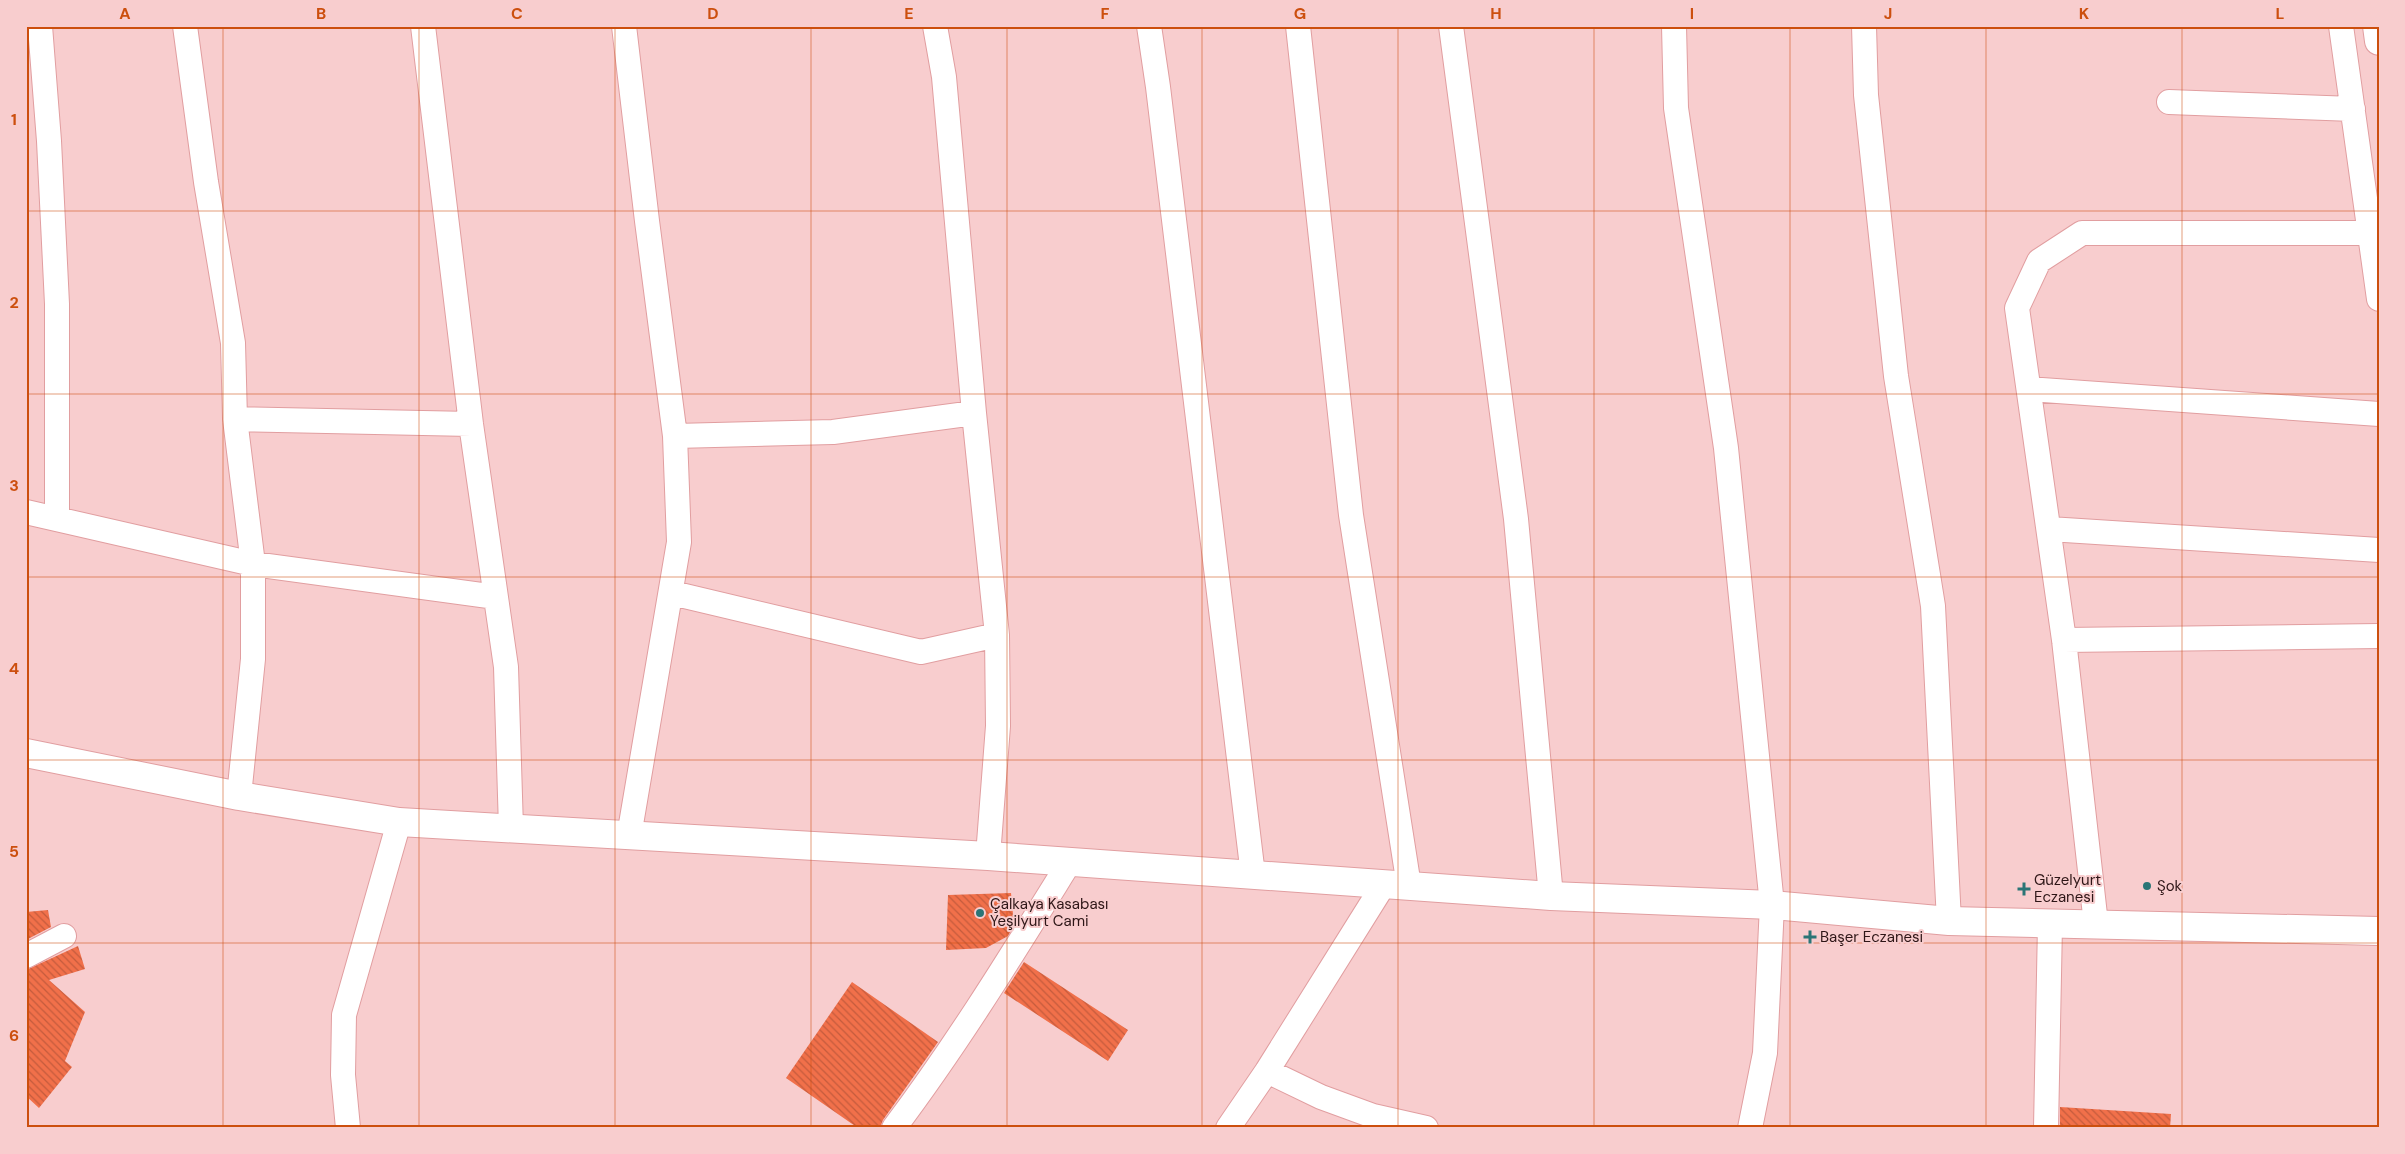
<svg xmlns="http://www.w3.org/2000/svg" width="2405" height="1154" font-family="'DM Sans',sans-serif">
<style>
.building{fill:url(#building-back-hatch)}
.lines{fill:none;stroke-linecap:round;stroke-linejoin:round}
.minor-casing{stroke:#e19ea0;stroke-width:26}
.major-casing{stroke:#e19ea0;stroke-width:30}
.highway-casing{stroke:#e19ea0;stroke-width:30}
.minor{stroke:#fff;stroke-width:24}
.major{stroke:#fff;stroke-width:28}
.highway{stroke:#fff;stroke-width:28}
.grid{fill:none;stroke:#cc4f0e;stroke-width:1;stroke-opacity:0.55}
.poi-dot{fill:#2b7576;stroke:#f8cdce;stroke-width:2}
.labels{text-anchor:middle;stroke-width:4;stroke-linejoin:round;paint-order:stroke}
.poi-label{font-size:15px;fill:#2e1617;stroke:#f8cdce;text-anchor:start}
.neatline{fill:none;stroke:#cc4f0e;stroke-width:2}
.grid-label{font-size:16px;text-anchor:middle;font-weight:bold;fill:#cc4f0e}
</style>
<defs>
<pattern id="building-back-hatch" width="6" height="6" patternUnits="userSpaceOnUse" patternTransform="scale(1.25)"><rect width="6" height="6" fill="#f1704a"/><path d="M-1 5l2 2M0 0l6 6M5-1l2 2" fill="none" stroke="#c45b3d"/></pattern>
</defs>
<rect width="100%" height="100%" fill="#f8cdce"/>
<path class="building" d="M1011,893L1014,925L1008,936L986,948L946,950L948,895Z
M48,910L51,927L26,940V912Z
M78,946L85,969L49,980L85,1012L65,1061L72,1067L39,1108L26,1096V970Z
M1024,962L1128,1030L1108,1061L1004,993Z
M852,982L938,1042L883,1120L880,1128H858L786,1078Z
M2060,1107L2171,1114L2170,1128H2060Z"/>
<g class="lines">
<g class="minor-casing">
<path id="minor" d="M40,26L49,141L57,304V519
M185,26L206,182L233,343L235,419L253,564V659L239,796
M423,26L471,424L506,667L511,828
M624,26L647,221L675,436L679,542L629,836
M935,26L944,77L974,413L997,635L998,726L988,856
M1149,26L1158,87L1253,875
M1298,26L1351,515L1409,886
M1451,26L1516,519L1551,896
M1674,26L1676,108L1726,448L1772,905L1765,1053L1750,1128
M1864,26L1866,95L1896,376L1933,606L1949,921
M2341,26L2379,299
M2169,102L2353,109
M2029,389L2379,414
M235,419L471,424
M675,436L833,432L974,413
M26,512L253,564L496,597
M2049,529L2379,550
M672,593L921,652L997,635
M2064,640L2379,636
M2096,924L2064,640L2017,308L2039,261L2082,233H2370
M26,956L64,936
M1267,1071L1321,1097L1373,1116L1426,1128
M348,1128L343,1075L344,1015L399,822
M894,1128C958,1043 1013,953 1069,863
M1228,1128L1267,1071L1384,884
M2046,1128L2050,924"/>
</g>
<g class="major-casing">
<path id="major" d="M26,753L239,796L399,822L988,856L1551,896L1772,905L1949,921L2379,931"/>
</g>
<g class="highway-casing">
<path id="highway" d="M2377,26L2379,41"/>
</g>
<use href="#minor" class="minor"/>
<use href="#major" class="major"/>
<use href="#highway" class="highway"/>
</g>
<path class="grid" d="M223,26V1128M419,26V1128M615,26V1128M811,26V1128M1007,26V1128M1202,26V1128M1398,26V1128M1594,26V1128M1790,26V1128M1986,26V1128M2182,26V1128M26,211H2379M26,394H2379M26,577H2379M26,760H2379M26,943H2379"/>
<g class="poi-dot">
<circle cx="2147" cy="886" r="5"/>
<path d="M2021.5 881.5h5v5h5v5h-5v5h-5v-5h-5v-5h5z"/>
<circle cx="980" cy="913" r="5"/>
<path d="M1807.5 929.5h5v5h5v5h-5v5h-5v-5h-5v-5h5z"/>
</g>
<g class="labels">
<g class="poi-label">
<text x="2034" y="885">Güzelyurt<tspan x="2034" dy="17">Eczanesi</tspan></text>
<text x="2157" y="891">Şok</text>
<text x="990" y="909">Çalkaya Kasabası<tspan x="990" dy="17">Yeşilyurt Cami</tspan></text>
<text x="1820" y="942">Başer Eczanesi</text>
</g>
</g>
<rect width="2405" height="1154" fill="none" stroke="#f8cdce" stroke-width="55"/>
<rect x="28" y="28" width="2350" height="1098" class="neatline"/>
<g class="grid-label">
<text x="125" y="19">A</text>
<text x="321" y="19">B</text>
<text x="517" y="19">C</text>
<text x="713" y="19">D</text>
<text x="909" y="19">E</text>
<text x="1105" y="19">F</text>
<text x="1300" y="19">G</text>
<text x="1496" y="19">H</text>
<text x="1692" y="19">I</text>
<text x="1888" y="19">J</text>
<text x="2084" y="19">K</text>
<text x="2280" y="19">L</text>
<text x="14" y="125">1</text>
<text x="14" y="308">2</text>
<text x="14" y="491">3</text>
<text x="14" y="674">4</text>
<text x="14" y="857">5</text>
<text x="14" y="1041">6</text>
</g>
</svg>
